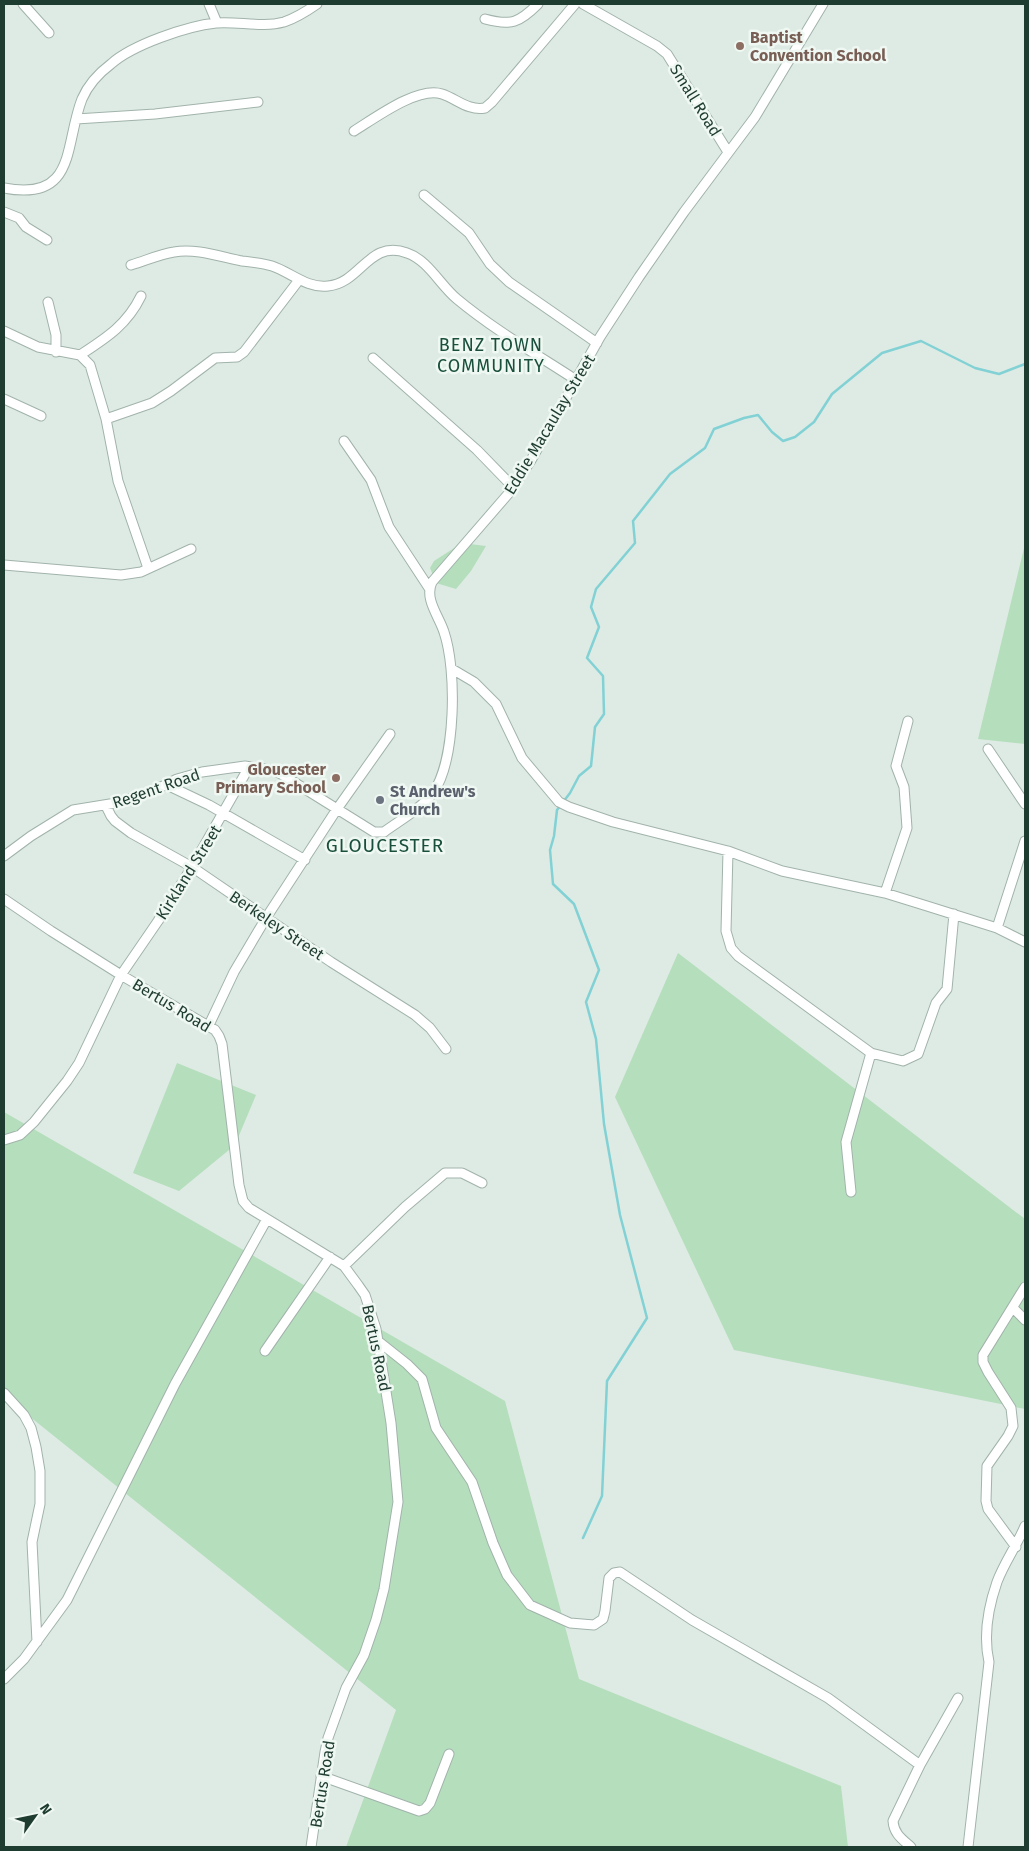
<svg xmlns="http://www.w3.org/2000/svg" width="1029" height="1851" font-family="'Fira Sans',sans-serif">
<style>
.green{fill:#b5debc}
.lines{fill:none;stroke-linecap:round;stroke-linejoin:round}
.stream{stroke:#82d1d5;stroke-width:2.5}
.minor-casing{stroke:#a1b3ab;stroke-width:11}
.minor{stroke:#fff;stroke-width:9}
.education-dot{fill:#8d6e63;stroke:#eff8f2;stroke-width:2}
.worship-dot{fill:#6b7280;stroke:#eff8f2;stroke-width:2}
.labels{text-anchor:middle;stroke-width:5;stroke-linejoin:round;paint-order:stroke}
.education-label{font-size:16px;font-weight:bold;fill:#785e54;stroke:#eff8f2;text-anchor:start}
.street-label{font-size:16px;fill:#1f3c31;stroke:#eff8f2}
.worship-label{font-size:16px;font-weight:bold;fill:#5b616d;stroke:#eff8f2;text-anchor:start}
.neighbourhood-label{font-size:18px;letter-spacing:1px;fill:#194f3c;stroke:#eff8f2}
.quarter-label{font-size:19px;letter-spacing:1px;fill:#194f3c;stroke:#eff8f2}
</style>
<rect width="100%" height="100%" fill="#deebe4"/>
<path class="green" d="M462,543L486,546L471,571L456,589L436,583L430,568L434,561Z
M1025,544V744L978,739Z
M678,953L1025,1219V1409L734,1350L615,1097Z
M177,1063L256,1095L235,1145L179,1191L133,1173Z
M4,1112L505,1401L579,1679L841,1786L848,1847H346L396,1710L4,1396Z"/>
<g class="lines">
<path class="stream" d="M583,1538L602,1496L607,1381L647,1318L620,1215L604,1124L596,1039L586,1002L599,970L574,904L553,884L550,850L554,836L557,810L570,793L579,776L591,766L595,727L604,714L603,676L587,658L599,627L591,607L596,589L635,543L633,521L670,474L705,448L714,429L744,418L758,415L772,432L783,441L795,437L814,422L832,394L882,353L921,341L975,368L999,374L1025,364"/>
<g class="minor-casing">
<path id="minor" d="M23,4L49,33
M209,4L217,23
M583,4L657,46L667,54L728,152
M485,19C511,26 519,23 538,4
M76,119L155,114L258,102
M354,131C375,118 418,86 442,94C457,99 468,111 485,108L492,102L575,4
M4,188C77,202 64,145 82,99C88,85 99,73 111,64C132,45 187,26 216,23C238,21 262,28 284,22C296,18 307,11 317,4
M424,195L469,233L490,264L509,282L597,343
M4,212L19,218L26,227L47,240
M131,265C145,261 160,254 174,252C196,248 221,257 242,261C251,262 262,263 272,266C290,272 308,289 328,286C361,283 369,239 407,253C428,260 440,285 457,299C493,329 536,354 576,380
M48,302L56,335V352
M4,331L38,347L80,355L90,365L106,419L118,481L148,568
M80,355C106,338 127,325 141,296
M373,358L477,450L513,487
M4,399L41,416
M106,419L152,403L171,391L215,358L237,357L244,352L299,280
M344,441L371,480L389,527L429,588
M4,565L121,575L141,572L191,549
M452,669L474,682L496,704L522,758L559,802L569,807L613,822L728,851L782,871L885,893L927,906L997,928L1025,942
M988,749L1025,804
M167,785L209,805L305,860
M106,806L111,816L115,821L131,833L192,867L331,962L415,1015L430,1028L446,1049
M728,851L726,931L731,948L738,956L871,1053L903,1061L918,1054L936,1003L947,989L954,914
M4,856L31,836L73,810L116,803L151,792L177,779L202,772L245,766L271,770L281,774L374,832H384C399,821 422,808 433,793C456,760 457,670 444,632C439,616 424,599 432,582L509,493L530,462L600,337L639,277L684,212L755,117L823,4
M885,893L907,828L904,787L896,766L908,721
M4,899L51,931L121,975L215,1030L219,1036L222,1044L239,1185L243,1201L249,1208L344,1266L358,1285L365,1295L376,1329L391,1423L398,1502L384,1589L376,1620L364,1655L346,1688L328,1738L325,1752L311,1847
M997,928L1025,841
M209,1025L234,972L266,918L337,809L390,734
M4,1140L20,1135L34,1122L67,1081L79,1063L121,975L158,921L192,867L249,767
M851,1192L846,1142L871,1053
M344,1266L405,1207L445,1173H462L482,1183
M1013,1308L1025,1320
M378,1341L407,1364L422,1379L436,1428L472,1482L493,1543L507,1575L530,1605L570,1623L594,1625L603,1619L605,1611L609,1578L614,1573L620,1572L692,1620L828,1698L920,1765
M265,1351L330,1257
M4,1393L24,1415L31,1428L36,1447L40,1471V1504L32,1542L37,1642
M1016,1547L988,1509L986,1501L987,1466L1008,1436L1013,1426L1011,1408L988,1372L983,1362V1355L1025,1287
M4,1679L24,1659L67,1600L175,1384L267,1219
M321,1776L419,1811L425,1809L430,1803L449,1754
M911,1847C902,1839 894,1834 893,1821L920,1765L958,1698
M968,1847L989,1662C983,1635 988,1608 997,1582C1004,1563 1017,1545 1025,1526"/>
</g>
<use href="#minor" class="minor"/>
</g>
<g class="education-dot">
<circle cx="740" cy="46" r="5"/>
<circle cx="336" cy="778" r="5"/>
</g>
<circle class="worship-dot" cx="380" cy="800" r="5"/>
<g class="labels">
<g class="education-label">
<text x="750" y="43">Baptist<tspan x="750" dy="18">Convention School</tspan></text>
<text x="326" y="775" text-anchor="end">Gloucester<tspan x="326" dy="18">Primary School</tspan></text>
</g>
<g class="street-label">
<text transform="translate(696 100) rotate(58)" y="6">Small Road</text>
<text transform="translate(549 424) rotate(-59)" y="6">Eddie Macaulay Street</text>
<text transform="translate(156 788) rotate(-19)" y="6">Regent Road</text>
<text transform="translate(188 872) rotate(-58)" y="6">Kirkland Street</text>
<text transform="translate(277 925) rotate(34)" y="6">Berkeley Street</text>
<text transform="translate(172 1005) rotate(31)" y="6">Bertus Road</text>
<text transform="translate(377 1348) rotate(78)" y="6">Bertus Road</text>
<text transform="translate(322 1784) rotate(-81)" y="6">Bertus Road</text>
</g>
<g class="worship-label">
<text x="390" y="797">St Andrew's<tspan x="390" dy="18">Church</tspan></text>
</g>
<g class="neighbourhood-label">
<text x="491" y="351">BENZ TOWN<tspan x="491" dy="21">COMMUNITY</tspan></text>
</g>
<g class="quarter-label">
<text x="385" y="852">GLOUCESTER</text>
</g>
</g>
<rect width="1029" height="1851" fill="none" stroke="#1f3c31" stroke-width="10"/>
<g transform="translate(35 1816) rotate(57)" stroke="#eff8f2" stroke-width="4" paint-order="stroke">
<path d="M0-4L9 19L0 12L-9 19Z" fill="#1f3c31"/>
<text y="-8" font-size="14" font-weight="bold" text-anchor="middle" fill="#1f3c31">N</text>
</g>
</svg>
